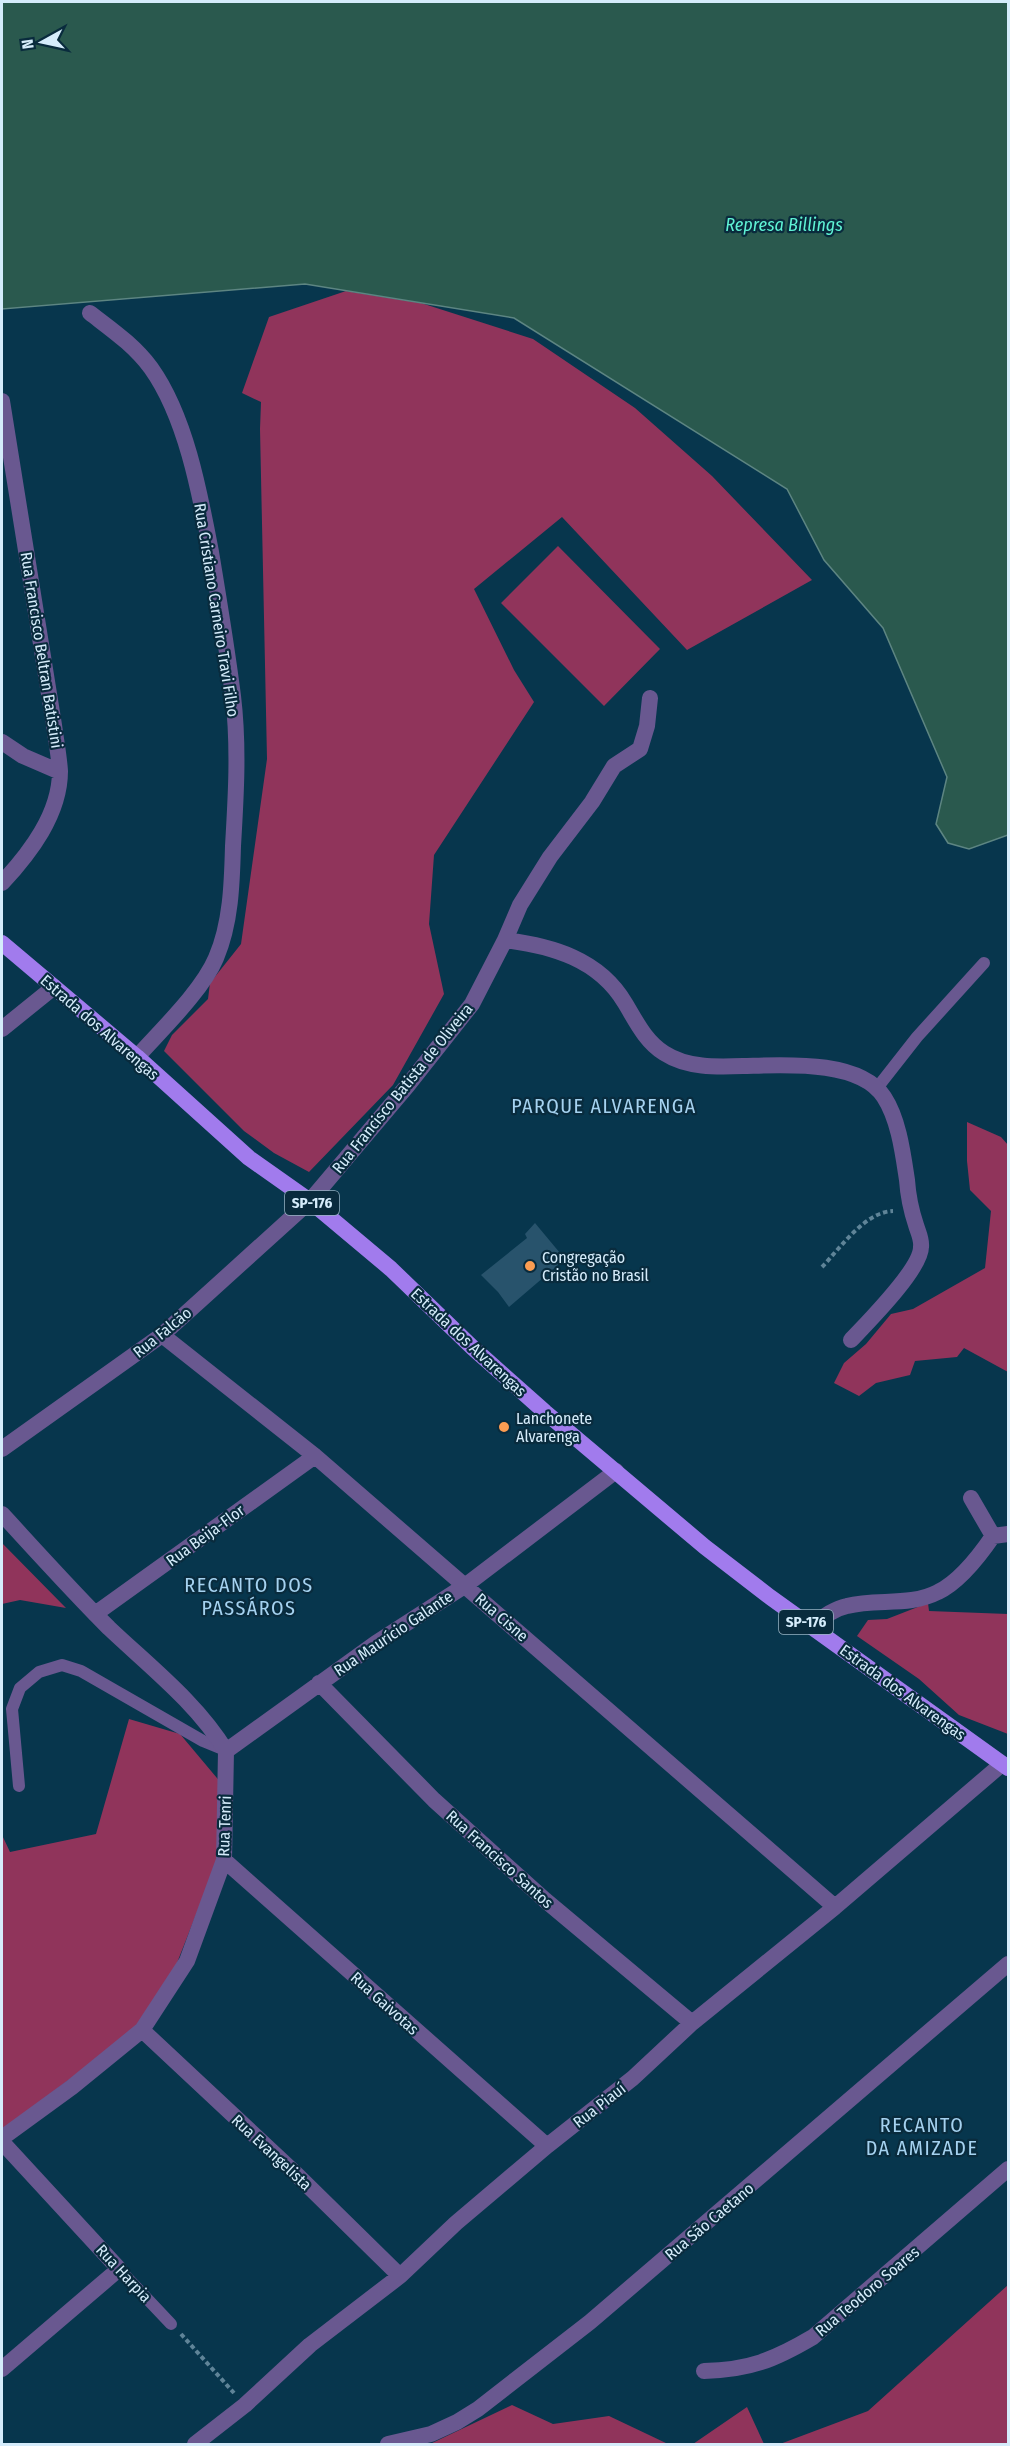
<svg xmlns="http://www.w3.org/2000/svg" width="1010" height="2446" font-family="'Fira Sans Condensed',sans-serif">
<style>
.green{fill:#90345b}
.water{fill:#2a594e;stroke:#5d8582;stroke-width:1.5}
.building{fill:#28536c}
.lines{fill:none;stroke-linecap:round;stroke-linejoin:round}
.path{stroke:#5f8498;stroke-width:4;stroke-dasharray:4.5 3;stroke-linecap:butt}
.service{stroke:#695890;stroke-width:12}
.minor{stroke:#695890;stroke-width:16}
.primary{stroke:#a17bed;stroke-width:16}
.poi-dot{fill:#fc9d52;stroke:#092b3d;stroke-width:2}
.labels{text-anchor:middle;stroke-width:4.5;stroke-linejoin:round;paint-order:stroke}
.shield{fill:#092b3d;stroke:#98b2c2;stroke-width:1.5}
.shield-label{font-size:15px;font-weight:bold;fill:#d5ecfb}
.street-label{font-size:16px;fill:#d5ecfb;stroke:#092b3d}
.poi-label{font-size:16px;fill:#d5ecfb;stroke:#092b3d;text-anchor:start}
.water-label{font-size:18px;font-style:italic;fill:#5ff2d4;stroke:#092b3d}
.quarter-label{font-size:20px;letter-spacing:1.5px;fill:#a5d2f0;stroke:#092b3d}
</style>
<rect width="100%" height="100%" fill="#07364d"/>
<path class="green" d="M346,291L421,303L533,339L635,408L712,476L812,580L687,650L562,517L474,589L514,670L534,702L434,855L429,924L444,994L393,1085L309,1172L274,1153L244,1131L164,1051L172,1035L208,999L210,983L241,944L267,759L260,429L261,402L242,393L269,317Z
M558,546L660,649L604,706L501,603Z
M967,1122L1001,1137L1008,1145V1372L964,1348L957,1357L915,1361L910,1375L876,1383L859,1396L834,1383L844,1363L866,1344L891,1314L913,1309L985,1268L991,1211L970,1190L967,1161Z
M2,1543L66,1608L20,1600L2,1604Z
M928,1603L929,1611L1008,1614V1734L959,1715L919,1679L857,1636L868,1620L887,1619Z
M129,1719L180,1734L222,1784L218,1859L173,1973L138,2028L2,2130V1835L10,1852L96,1834Z
M1008,2285V2444H780L868,2411Z
M512,2405L553,2424L609,2416L668,2444H430Z
M747,2407L764,2444H693Z"/>
<path class="water" d="M2,2H1008V835L969,849L948,843L936,824L947,777L883,628L824,560L787,489L514,318L305,284L2,309Z"/>
<path class="building" d="M535,1223L565,1259L509,1307L498,1292L481,1275L527,1238L525,1234Z"/>
<g class="lines">
<path class="path" d="M822,1267C841,1247 865,1212 893,1211
M181,2334L234,2393"/>
<path class="service" d="M877,1088L917,1037L984,963
M19,1786L12,1709L20,1688L39,1672L62,1665L81,1671L203,1741L225,1750
M119,2269L171,2324"/>
<path class="minor" d="M90,313C112,330 134,345 151,368C186,417 200,494 211,552C219,600 227,648 233,696C239,746 236,796 233,846C232,883 231,923 216,958C202,991 162,1029 137,1057
M2,401L54,725C56,740 59,756 60,771C60,814 30,853 2,883
M2,742L23,756L60,772
M505,940C552,946 599,959 625,1003C636,1021 645,1041 664,1053C687,1068 716,1067 743,1066C782,1065 860,1059 884,1097C899,1120 903,1154 907,1180C908,1195 911,1210 916,1225C918,1232 922,1239 921,1247C921,1269 868,1322 851,1340
M2,1029L54,987
M162,1335L315,1456L835,1907
M2,1449L162,1335L310,1201L408,1085L472,1004L505,940L520,905L550,857L592,802L614,766L640,749L647,726L650,698
M2,1514C37,1552 72,1591 109,1628C149,1666 197,1703 226,1751L224,1860L187,1961L142,2030L72,2087L2,2138
M993,1536L1008,1534
M95,1614L315,1456
M811,1626C822,1618 833,1609 847,1606C877,1598 909,1607 938,1592C959,1582 980,1555 993,1536L971,1498
M319,1683L434,1800L545,1900L692,2023
M226,1751L376,1643L466,1585L616,1471
M224,1860L547,2146
M142,2030L293,2171L400,2276
M2,2142L119,2269L2,2369
M704,2371C749,2370 774,2360 813,2337L1008,2169
M195,2444L245,2405L310,2345L400,2276L456,2223L547,2146L633,2078L692,2023L835,1907L1002,1764
M388,2444L431,2434L457,2422L478,2409L590,2322L1008,1964"/>
<path class="primary" d="M2,943L137,1057L249,1158L310,1201L391,1269L473,1348L545,1412L705,1547L770,1597L1008,1768"/>
</g>
<g class="poi-dot">
<circle cx="530" cy="1266" r="6"/>
<circle cx="504" cy="1427" r="6"/>
</g>
<g class="labels">
<g class="shield">
<rect x="285" y="1191" width="54" height="24" rx="4.5"/>
<rect x="779" y="1610" width="54" height="24" rx="4.5"/>
</g>
<g class="shield-label">
<text x="312" y="1208">SP-176</text>
<text x="806" y="1627">SP-176</text>
</g>
<g class="street-label">
<text transform="translate(217 610) rotate(81)" y="6">Rua Cristiano Carneiro Travi Filho</text>
<text transform="translate(42 650) rotate(81)" y="6">Rua Francisco Beltran Batistini</text>
<text transform="translate(100 1027) rotate(41)" y="6">Estrada dos Alvarengas</text>
<text transform="translate(402 1088) rotate(-51)" y="6">Rua Francisco Batista de Oliveira</text>
<text transform="translate(162 1332) rotate(-39)" y="6">Rua Falcão</text>
<text transform="translate(469 1342) rotate(43)" y="6">Estrada dos Alvarengas</text>
<text transform="translate(205 1535) rotate(-36)" y="6">Rua Beija-Flor</text>
<text transform="translate(502 1617) rotate(41)" y="6">Rua Cisne</text>
<text transform="translate(393 1633) rotate(-34)" y="6">Rua Maurício Galante</text>
<text transform="translate(903 1692) rotate(36)" y="6">Estrada dos Alvarengas</text>
<text transform="translate(224 1826) rotate(-88)" y="6">Rua Tenri</text>
<text transform="translate(500 1859) rotate(42)" y="6">Rua Francisco Santos</text>
<text transform="translate(385 2003) rotate(42)" y="6">Rua Gaivotas</text>
<text transform="translate(599 2105) rotate(-38)" y="6">Rua Piauí</text>
<text transform="translate(272 2152) rotate(43)" y="6">Rua Evangelista</text>
<text transform="translate(709 2221) rotate(-40)" y="6">Rua São Caetano</text>
<text transform="translate(124 2273) rotate(47)" y="6">Rua Harpia</text>
<text transform="translate(867 2291) rotate(-40)" y="6">Rua Teodoro Soares</text>
</g>
<g class="poi-label">
<text x="542" y="1263">Congregação<tspan x="542" dy="18">Cristão no Brasil</tspan></text>
<text x="516" y="1424">Lanchonete<tspan x="516" dy="18">Alvarenga</tspan></text>
</g>
<g class="water-label">
<text x="784" y="231">Represa Billings</text>
</g>
<g class="quarter-label">
<text x="604" y="1113">PARQUE ALVARENGA</text>
<text x="249" y="1592">RECANTO DOS<tspan x="249" dy="23">PASSÁROS</tspan></text>
<text x="922" y="2132">RECANTO<tspan x="922" dy="23">DA AMIZADE</tspan></text>
</g>
</g>
<rect width="1010" height="2446" fill="none" stroke="#d5ecfb" stroke-width="6"/>
<g transform="translate(42 42) rotate(262)" stroke="#092b3d" stroke-width="4.5" paint-order="stroke">
<path d="M0-4.5L10 22L0 15L-10 22Z" fill="#d5ecfb"/>
<text y="-9" font-size="16" font-weight="bold" text-anchor="middle" fill="#d5ecfb">N</text>
</g>
</svg>
